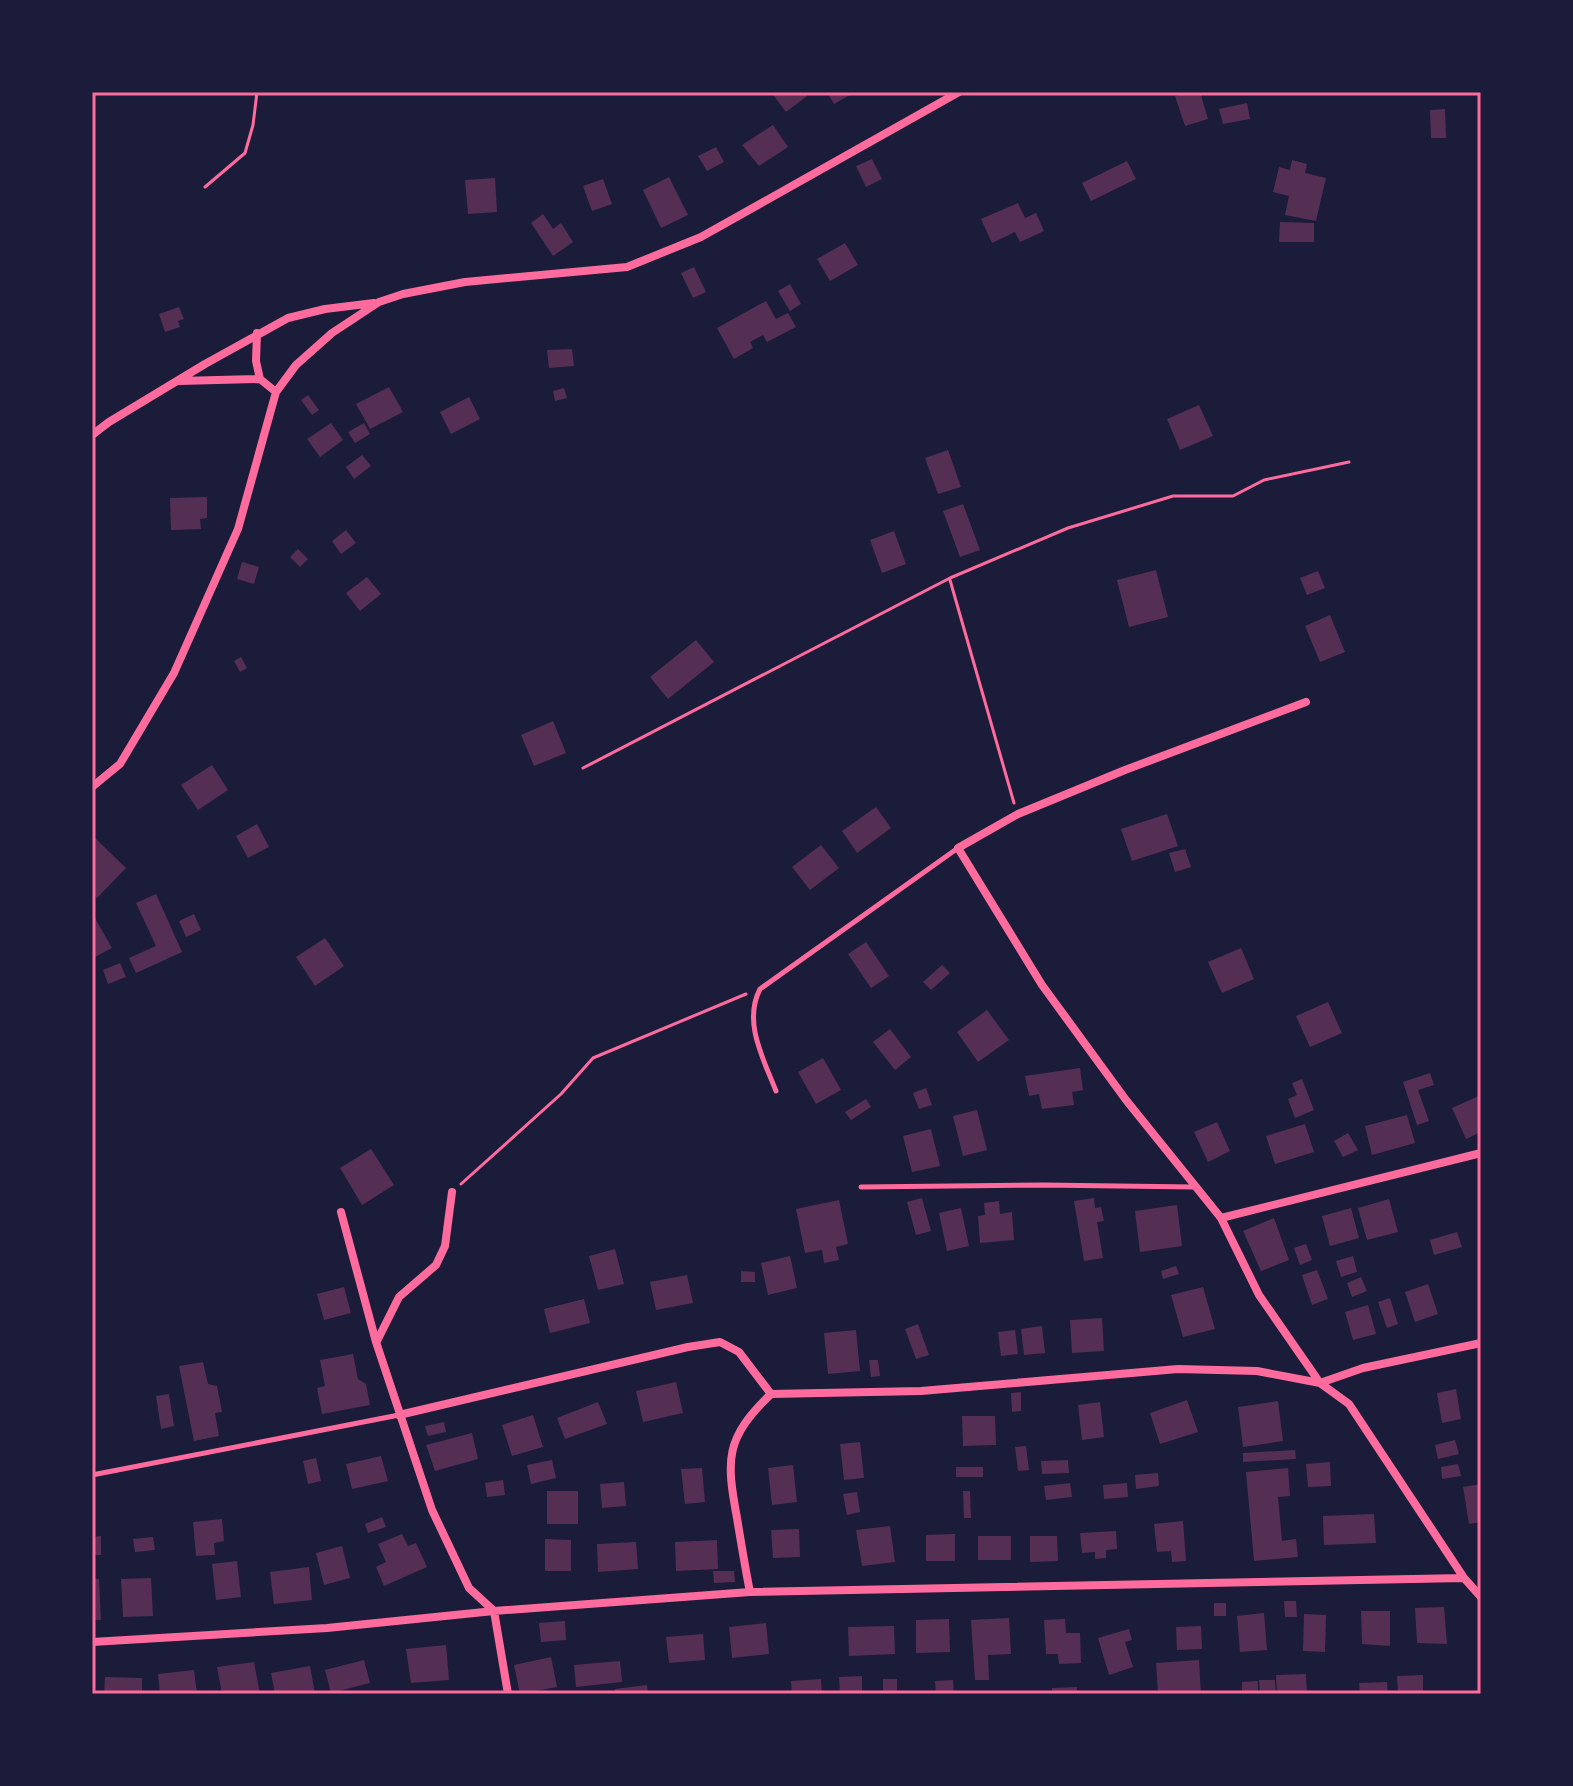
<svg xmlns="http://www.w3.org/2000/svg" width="1573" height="1786" font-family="Mulish,sans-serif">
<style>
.building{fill:#542f53}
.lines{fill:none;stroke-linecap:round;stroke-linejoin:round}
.path{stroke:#ff6b9d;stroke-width:3}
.service{stroke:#ff6b9d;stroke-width:5}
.minor{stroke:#ff6b9d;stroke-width:8}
.neatline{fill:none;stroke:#ff6b9d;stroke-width:3}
</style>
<rect width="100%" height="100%" fill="#1b1b3a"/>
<path class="building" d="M771,92H804L807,96L786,112Z
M827,92H855L834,104Z
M1190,92H1200L1208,119L1185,126L1175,96Z
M1247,103L1250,119L1223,124L1219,109Z
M1445,109L1446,138H1431L1430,110Z
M773,125L788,147L759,166L742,145Z
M716,147L724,162L707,171L698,156Z
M872,159L882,179L866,187L856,166Z
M1292,160L1307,164L1305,173L1326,178L1316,221L1285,215L1289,196L1273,192L1279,167L1290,170Z
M1127,161L1136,179L1091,201L1082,183Z
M669,177L688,215L661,228L643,190Z
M495,178L497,212L468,214L465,180Z
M603,179L612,204L592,211L583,186Z
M1018,203L1025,218L1036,213L1044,231L1020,242L1015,232L992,243L981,219Z
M543,214L553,229L561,223L573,242L553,256L531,223Z
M1280,222L1314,223V242H1279Z
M845,243L858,265L830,281L817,259Z
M694,267L706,292L693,298L681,273Z
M790,284L801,304L790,311L778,291Z
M766,301L776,319L788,313L796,327L767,342L763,335L750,342L753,348L734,359L717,328Z
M179,307L184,319L178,321L180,327L165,332L159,314Z
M572,349L574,366L549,368L547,350Z
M389,387L403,412L370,429L356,404Z
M564,388L567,398L555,401L553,391Z
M308,395L319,410L312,415L301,400Z
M469,397L480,419L451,434L440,412Z
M1199,405L1213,436L1180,450L1167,419Z
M331,423L343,440L320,457L307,439Z
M364,423L370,434L355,443L348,432Z
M948,450L961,487L938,494L925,458Z
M362,455L371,466L354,479L346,467Z
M207,497V518L200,519L201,529L171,530L170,498Z
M963,504L980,550L960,557L943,511Z
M346,530L356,543L341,554L332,541Z
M894,531L906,564L882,573L870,540Z
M298,549L308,559L300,567L290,557Z
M242,562L259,567L254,584L237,579Z
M1156,570L1168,617L1129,627L1117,580Z
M1318,571L1325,588L1307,595L1300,578Z
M367,577L381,594L360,611L346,593Z
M1330,615L1345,652L1320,662L1305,626Z
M696,640L714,662L668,699L650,677Z
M241,657L247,668L240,672L234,661Z
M553,721L566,753L534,766L521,735Z
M212,765L228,790L198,810L181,785Z
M876,807L891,828L857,853L842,831Z
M1167,814L1178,846L1132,861L1121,829Z
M257,824L269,847L248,858L236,836Z
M94,837L126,868L97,898L92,893Z
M821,845L839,868L810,890L792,867Z
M1185,849L1191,867L1175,872L1169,853Z
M156,894L182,952L136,973L129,958L156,946L136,903Z
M92,913L112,948L95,957L92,952Z
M194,914L201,930L186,937L179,921Z
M325,938L344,966L315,986L296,957Z
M866,942L889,976L871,988L848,954Z
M1241,948L1254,979L1222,993L1208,962Z
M120,963L126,977L108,984L103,970Z
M942,965L950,973L931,990L923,982Z
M1328,1002L1342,1033L1310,1047L1296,1016Z
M987,1010L1009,1040L978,1062L957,1032Z
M890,1029L911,1057L895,1070L873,1042Z
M823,1058L841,1090L816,1104L798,1072Z
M1080,1068L1083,1090L1072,1092L1074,1105L1042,1109L1039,1094L1029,1096L1025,1076Z
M1430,1073L1434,1085L1418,1090L1429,1121L1417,1125L1403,1082Z
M1302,1079L1314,1110L1295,1118L1288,1099L1297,1095L1292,1083Z
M926,1088L932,1105L919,1109L913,1093Z
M1481,1095V1132L1466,1139L1452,1108Z
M866,1099L871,1107L851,1120L845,1112Z
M977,1110L987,1150L963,1156L953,1116Z
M1407,1115L1415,1143L1372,1155L1365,1126Z
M1217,1122L1230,1151L1208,1162L1194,1132Z
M1305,1124L1314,1152L1275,1164L1266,1136Z
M931,1129L940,1166L912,1172L903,1136Z
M1348,1133L1358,1150L1343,1157L1334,1141Z
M371,1149L394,1185L362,1205L340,1168Z
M922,1198L931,1231L916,1235L907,1202Z
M1094,1198L1095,1208L1101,1207L1104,1221L1097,1222L1103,1258L1084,1261L1074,1201Z
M1389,1199L1398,1232L1367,1240L1358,1208Z
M839,1200L848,1244L836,1247L839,1260L824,1263L822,1250L805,1253L796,1209Z
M999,1201L1000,1214L1012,1212L1014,1240L980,1243L978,1216L985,1215L984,1203Z
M1177,1205L1182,1246L1140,1252L1135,1211Z
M961,1208L969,1246L947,1251L939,1213Z
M1351,1208L1359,1238L1330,1246L1322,1216Z
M1274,1218L1289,1260L1261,1271L1243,1231Z
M1457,1232L1462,1247L1434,1255L1430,1240Z
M1306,1244L1312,1260L1300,1265L1294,1248Z
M615,1249L624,1284L598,1290L589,1256Z
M790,1256L797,1288L768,1295L761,1263Z
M1353,1256L1357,1272L1341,1277L1336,1261Z
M1176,1266L1179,1274L1163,1279L1161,1271Z
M1317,1270L1328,1299L1312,1305L1302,1275Z
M741,1271L755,1272V1282H741Z
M687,1275L693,1303L656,1310L650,1282Z
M1361,1277L1367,1291L1352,1297L1347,1283Z
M1428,1284L1438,1314L1415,1322L1405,1292Z
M344,1287L351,1313L324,1320L317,1294Z
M1203,1287L1215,1329L1183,1337L1171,1295Z
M1390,1298L1398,1324L1387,1328L1378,1302Z
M584,1299L590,1323L550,1333L544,1309Z
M1368,1305L1376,1334L1353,1340L1345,1312Z
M1102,1318L1104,1351L1072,1353L1070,1320Z
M918,1324L929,1355L916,1359L905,1329Z
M1042,1326L1045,1353L1024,1355L1021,1329Z
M856,1330L860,1371L828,1374L824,1333Z
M1015,1330L1018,1354L1001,1356L998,1332Z
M353,1354L358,1379L366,1384L370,1405L322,1414L317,1388L325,1386L320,1360Z
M869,1360H878L880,1376L871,1377Z
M203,1362L208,1384L217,1386L222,1412L215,1413L219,1436L194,1441L179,1366Z
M676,1382L683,1413L643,1422L636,1391Z
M1456,1389L1461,1419L1442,1423L1437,1393Z
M1021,1392V1411L1012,1412L1011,1393Z
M169,1394L174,1426L161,1429L156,1396Z
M1187,1400L1198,1432L1160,1444L1150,1413Z
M1278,1401L1283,1441L1243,1447L1238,1407Z
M598,1402L607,1424L565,1439L557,1418Z
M1100,1402L1104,1437L1082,1440L1078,1405Z
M533,1415L543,1447L512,1456L502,1425Z
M962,1416H995L996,1445L963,1446Z
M444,1422L446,1432L428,1436L425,1426Z
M472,1433L478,1459L435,1471L426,1445Z
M1455,1440L1459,1454L1438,1459L1435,1445Z
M860,1442L864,1478L844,1480L840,1444Z
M1026,1446L1029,1470L1018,1471L1015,1447Z
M1295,1450L1296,1459L1243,1462V1453Z
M381,1456L388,1481L352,1489L346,1464Z
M316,1458L321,1481L308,1484L303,1461Z
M552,1460L556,1478L531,1484L527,1465Z
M1068,1460L1069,1473L1042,1474L1041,1461Z
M1330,1462L1331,1486L1308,1487L1306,1464Z
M1458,1464L1461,1476L1442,1479L1441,1467Z
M793,1465L797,1502L772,1505L768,1468Z
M956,1467H983V1477H956Z
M702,1468L705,1502L685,1504L681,1469Z
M1288,1468L1290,1496L1278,1497L1282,1541L1296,1539L1298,1557L1254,1561L1246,1472Z
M1158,1473L1159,1486L1136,1489L1135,1475Z
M503,1480L505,1495L487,1497L485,1483Z
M624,1482L626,1506L602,1508L600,1484Z
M1070,1483L1072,1497L1046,1500L1044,1486Z
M1127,1483L1128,1497L1104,1499L1103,1485Z
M1481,1484V1522L1469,1524L1463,1487Z
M547,1491H578V1524H547Z
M963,1491H970L971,1518H964Z
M857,1492L860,1512L847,1515L843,1494Z
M1374,1514L1376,1543L1324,1545L1323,1516Z
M382,1517L386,1527L368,1533L365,1524Z
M222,1519L224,1541L214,1543L215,1555L196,1556L193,1522Z
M1183,1521L1186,1561L1172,1562L1171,1551L1157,1552L1154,1524Z
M890,1526L895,1562L862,1566L856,1530Z
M799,1529L800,1557L773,1558L771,1530Z
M1116,1531L1117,1549L1106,1550V1558L1095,1559V1552L1082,1553L1080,1533Z
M402,1534L408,1546L416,1543L427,1567L384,1586L376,1567L386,1562L378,1544Z
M955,1534V1561H926V1535Z
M101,1536V1555H92V1537Z
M978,1536H1011V1560H978Z
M1030,1536H1057L1058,1561L1030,1562Z
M153,1537L155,1550L135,1552L133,1539Z
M545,1539L571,1540V1571H545Z
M717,1540L718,1569L676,1571L675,1542Z
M636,1542L638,1569L598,1572L597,1544Z
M342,1546L350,1578L324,1585L316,1553Z
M237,1561L241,1597L216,1600L212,1564Z
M309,1567L312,1600L274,1604L270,1572Z
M713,1571H734L735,1582L714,1583Z
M151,1578L153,1616L123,1617L121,1579Z
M92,1579H99L101,1620H92Z
M1284,1601H1296L1297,1617H1285Z
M1214,1603H1226V1616H1214Z
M1444,1607L1447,1644L1417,1643L1415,1608Z
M1361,1611H1390V1646L1362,1644Z
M1264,1613L1267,1650L1240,1652L1237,1616Z
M1304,1614L1326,1615L1325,1652L1303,1651Z
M1009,1618L1011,1654L988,1655L989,1680H975L971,1620Z
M949,1619L950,1652L916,1653V1620Z
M1065,1619L1066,1633H1080L1081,1663L1059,1664L1058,1654H1046L1044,1620Z
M565,1621L566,1640L541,1642L539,1623Z
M766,1623L769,1654L732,1658L729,1627Z
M894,1626L895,1654L849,1656L848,1627Z
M1201,1626L1202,1649L1177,1650L1176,1627Z
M1129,1629L1132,1640L1125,1642L1133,1667L1109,1675L1098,1638Z
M703,1634L705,1660L669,1663L666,1637Z
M446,1645L449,1680L411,1683L406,1649Z
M551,1657L557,1687L520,1694L514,1665Z
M364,1660L370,1683L331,1693L325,1670Z
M1199,1660L1201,1694H1158L1156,1663Z
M620,1661L622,1682L576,1687L574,1665Z
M254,1662L260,1694H222L217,1667Z
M310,1666L315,1694H275L271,1673Z
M194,1670L197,1694H160L158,1674Z
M1306,1674L1307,1694H1277L1276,1675Z
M1423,1675V1694H1398L1397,1676Z
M862,1676V1694H840L839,1677Z
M105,1677L142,1678V1694H104Z
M821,1679L822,1694H792L791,1681Z
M883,1679H897V1694H883Z
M953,1680L954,1694H936L935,1681Z
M1259,1680H1275L1276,1694H1260Z
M1258,1681V1694H1242V1682Z
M1387,1682L1388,1694H1360L1359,1683Z
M647,1685L648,1694H615V1689Z
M1077,1687V1694H1052V1688Z"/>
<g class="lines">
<path class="path" d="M205,187L245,153L253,125L257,92
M950,580L1014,803
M583,768L950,578L1068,528L1173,496H1233L1264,480L1349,462
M461,1184L561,1094L593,1058L746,994"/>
<path class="service" d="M776,1091C763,1058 743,1022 760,989L958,848
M861,1187L1043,1185L1194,1187
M92,1475L399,1415"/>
<path class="minor" d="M257,333L256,361L260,379
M179,381L260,379L276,392
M92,435L109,422L205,364L288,318L325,309L374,303
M1306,702L1125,770L1018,814L958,848L1042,985L1126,1100L1221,1218L1259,1295L1320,1383L1349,1404L1464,1578
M92,787L120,764L174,673L238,529L276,392L296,365L332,333L379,302L403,294L465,282L627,267L701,237L959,92
M341,1212L376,1342L432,1510L469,1588L494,1611L508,1694
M1221,1218L1481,1153
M377,1341L399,1297L436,1265L445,1246L452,1192
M399,1415L688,1347L720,1342L739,1352L771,1394L921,1391L1178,1369L1257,1371L1320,1383L1363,1368L1481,1343
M750,1592C745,1567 741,1542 737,1518C726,1459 725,1438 771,1394
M92,1642L327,1628L494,1611L750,1592L1464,1578L1481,1597"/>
</g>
<rect width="1573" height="1786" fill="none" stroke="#1b1b3a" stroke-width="188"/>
<rect x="94" y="94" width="1385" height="1598" class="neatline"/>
</svg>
